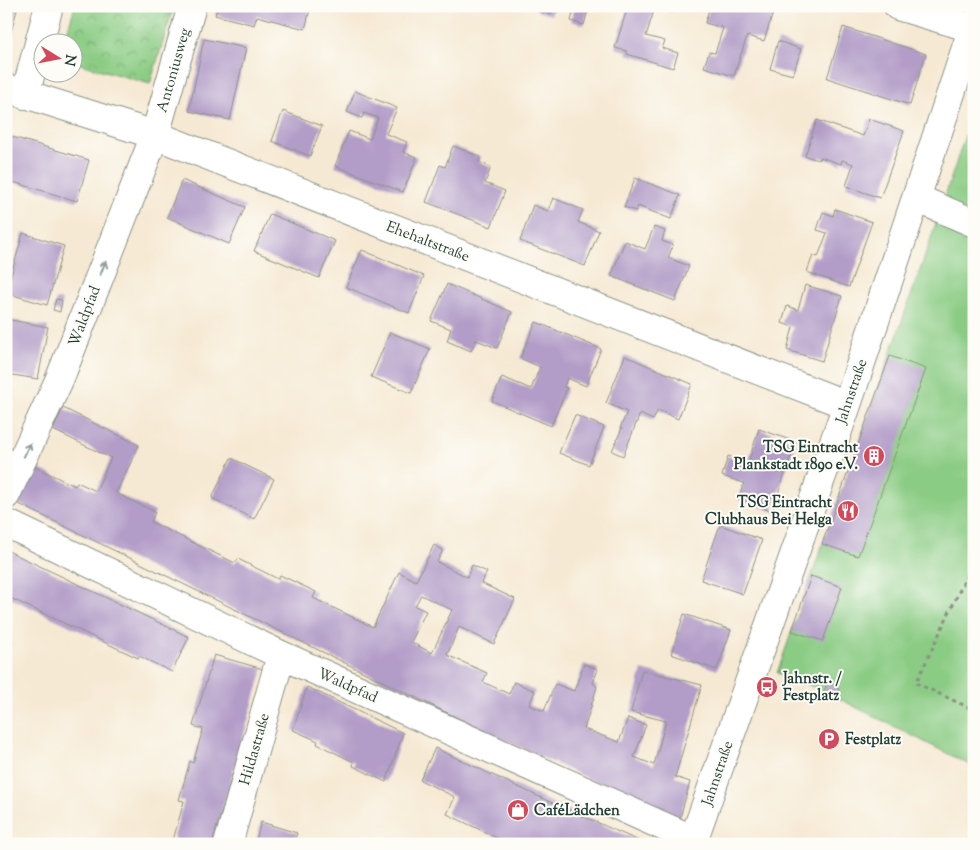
<svg xmlns="http://www.w3.org/2000/svg" width="980" height="850" font-family="'Sorts Mill Goudy',serif">
<style>
.park{fill:url(#park-crowns);stroke:#55845c}
.pitch{fill:#8bcc84;stroke:#55845c}
.building{fill:#b29cc8;fill-rule:evenodd}
.lines{fill:none;stroke-linecap:round;stroke-linejoin:round}
.minor-casing{stroke:#8a9384;stroke-width:30}
.path{stroke:#8a9384;stroke-width:3;stroke-dasharray:4 4;stroke-linecap:butt}
.minor{stroke:#fff;stroke-width:28}
.oneway{stroke:#8f9e9a}
.labels{text-anchor:middle;stroke-width:4;stroke-linejoin:round;paint-order:stroke}
.street-label{font-size:15px;fill:#1f3d34;stroke:#fdfcf7}
.poi-label{font-size:15px;font-weight:bold;fill:#1f3d34;stroke:#fdfcf7;text-anchor:start}
</style>
<defs>
<pattern id="park-crowns" width="20" height="18" patternUnits="userSpaceOnUse" patternTransform="scale(1.25)"><rect width="20" height="18" fill="#8bcc84"/><path d="M2 6a3 3 0 1 1 6 0M12 15a3 3 0 1 1 6 0" fill="none" stroke="#71a76d"/></pattern>
</defs>
<rect width="100%" height="100%" fill="#fdfcf7"/>
<filter id="ink" filterUnits="userSpaceOnUse"><feTurbulence type="fractalNoise" baseFrequency=".02" numOctaves="2"/><feDisplacementMap in="SourceGraphic" scale="10" xChannelSelector="R" yChannelSelector="G"/><feConvolveMatrix kernelMatrix="1 2 1 2 8 2 1 2 1" color-interpolation-filters="sRGB"/></filter>
<filter id="wash" filterUnits="userSpaceOnUse"><feTurbulence type="fractalNoise" baseFrequency=".0096" numOctaves="4" result="noise"/><feDisplacementMap in="SourceGraphic" scale="20" xChannelSelector="R" yChannelSelector="G"/><feGaussianBlur stdDeviation="1.12" result="paint"/><feColorMatrix in="noise" values="0 0 0 0 0 0 0 0 0 0 0 0 0 0 0 0 0 1.4 0 .05"/><feComposite in="paint" operator="in"/></filter>
<g filter="url(#wash)">
<rect width="100%" height="100%" fill="#f6e9d3"/>
<path class="park" d="M75,6H174L150,84L73,62L72,42H64Z"/>
<path class="pitch" d="M974,109V767L824,691L777,673L924,259Z"/>
<g id="blocks">
<path class="building" d="M6,6H18L7,47H6Z
M218,6H311L305,29L257,16L254,25L215,15Z
M539,6H554L551,15L537,11Z
M575,6H589L584,25L571,21Z
M628,6H674L672,12L655,7L646,36L665,41L662,48L678,53L673,68L627,54V51L615,48Z
M710,6H762L774,10L764,41L747,36L734,76L704,67L709,52L715,53L723,28L705,23Z
M843,27L926,54L910,105L827,78Z
M204,39L246,48L230,120L189,111Z
M778,41L801,49L793,75L770,69Z
M355,91L397,108L386,134L407,142L403,152L417,157L403,192L335,166L349,131L370,139L378,118L364,113L362,118L347,112Z
M283,111L322,126L310,156L272,141Z
M869,119L904,131L880,198L846,186L853,164L842,160L841,164L820,157L819,160L805,156L817,120L863,136Z
M6,135L89,160L77,201L6,180Z
M453,146L481,157L479,162L491,167L485,183L505,191L491,227L426,202L440,165L445,167Z
M635,178L680,195L671,219L638,206L636,211L624,207Z
M182,180L245,207L229,244L167,217Z
M553,198L583,210L578,222L599,231L585,266L520,241L533,205L548,211Z
M835,209L872,222L849,287L807,272L813,255L818,257L827,233L817,230L823,212L833,216Z
M270,214L335,241L319,278L254,251Z
M654,227L665,231L662,241L673,245L668,258L689,266L675,301L611,276L625,241L645,249Z
M23,233L64,246L47,305L6,293Z
M362,250L424,276L409,313L346,287Z
M447,284L512,312L497,348L476,340L471,351L447,341L451,329L431,321Z
M805,285L842,296L822,361L787,350L793,327L782,323L787,306L798,310Z
M56,299L62,300L60,312L53,310Z
M6,319L48,327L38,379L6,374Z
M536,322L601,349L586,386L567,378L564,387L567,388L551,426L492,401L502,377L531,389L540,367L520,358Z
M390,332L430,349L411,393L371,377Z
M625,356L692,384L678,419L658,410L653,420L640,414L623,456L612,451L622,428H620L627,412L606,403Z
M890,356L926,369L858,556L822,544Z
M63,408L139,445L116,493L155,512L151,522L235,563L238,559L278,579L280,575L316,592L313,598L373,627L399,572L416,581L434,545L443,550L437,562L467,577L472,565L487,572L481,583L515,599L494,644L459,627L447,655L487,673L483,682L509,694L514,682L535,691L529,705L544,711L555,684L574,691L584,664L598,669L593,683L597,687L584,729L619,742L628,718L646,725L634,757L654,765L666,721L631,712L642,670L702,685L675,777L690,782L679,821L464,721L17,503L35,467L75,486L77,482L96,491L111,458L53,430ZM421,595L452,610L432,653L411,642L426,611L415,606Z
M575,415L604,427L589,465L559,453Z
M759,429L796,442L772,511L738,499L744,483L722,476L728,456L748,463Z
M231,458L274,479L254,519L212,498Z
M720,525L762,540L743,594L701,580Z
M6,550L189,637L172,672L139,656L138,658L6,596Z
M811,576L842,587L823,641L792,631Z
M684,614L731,630L717,670L671,654Z
M6,642L11,643L7,665L6,664Z
M214,655L263,669L212,844H172L184,801L179,800L190,761L193,763L203,729L193,726Z
M828,682L839,689L835,697L824,691Z
M307,687L403,733L386,782L353,766L354,762L317,744L318,741L293,730Z
M435,748L546,800L646,844H510L447,814L455,797L420,780Z
M261,822L297,833L293,844H255Z"/>
</g>
</g>
<g filter="url(#ink)">
<use href="#blocks" fill-opacity="0" stroke="#8a9384" stroke-width="1"/>
<g class="lines">
<g class="minor-casing">
<path id="minor" d="M898,6L972,28
M6,88L155,135L847,405
M25,95L49,6
M916,198L974,223
M6,495L60,378L155,135L192,6
M6,523L281,655L694,840L696,844
M228,844L281,655
M692,844L847,405L974,24"/>
</g>
<path class="path" d="M974,560L916,683L974,710"/>
<use href="#minor" class="minor"/>
</g>
<defs><path id="oneway-shaft" d="M-6 0H5M1.5-3L5.5 0L1.5 3" fill="none" stroke-width="1.6" stroke-linecap="round" stroke-linejoin="round" transform="scale(1.25)"/></defs>
<g class="oneway">
<use href="#oneway-shaft" transform="translate(103 268) rotate(-69)"/>
<use href="#oneway-shaft" transform="translate(27 450) rotate(-65)"/>
</g>
</g>
<defs>
<g id="building-disc" transform="scale(1.125)"><circle r="9.5" fill="#d1495b" stroke="#fdfcf7"/><path d="M-4-6H4V6H1V3H-1V6H-4ZM-2.5-4.3h1.7v1.8h-1.7ZM.8-4.3h1.7v1.8H.8ZM-2.5-1h1.7V.8h-1.7ZM.8-1h1.7V.8H.8Z" fill="#fff"/></g>
<g id="restaurant-disc" transform="scale(1.125)"><circle r="9.5" fill="#d1495b" stroke="#fdfcf7"/><path d="M-5-6h1v4h1v-4h1v4h1v-4h1v5L-1.5 .5V6h-2V.5L-5-1ZM5-6V6H3V1.5H1.5Q1.5-4 5-6Z" fill="#fff"/></g>
<g id="bus-disc" transform="scale(1.125)"><circle r="9.5" fill="#d1495b" stroke="#fdfcf7"/><path d="M-5-6H5V4H4V6H2V4H-2V6H-4V4H-5ZM-3.5-4V0h7V-4ZM-3.5 1.2v1.5H-2V1.2ZM2 1.2v1.5H3.5V1.2Z" fill="#fff"/></g>
<g id="parking-disc" transform="scale(1.125)"><circle r="9.5" fill="#d1495b" stroke="#fdfcf7"/><path d="M-3.5-5.5H1a3.5 3.5 0 0 1 0 7H-1V5.5H-3.5ZM-1-3.4V-.6H.8a1.4 1.4 0 0 0 0-2.8Z" fill="#fff"/></g>
<g id="shop-disc" transform="scale(1.125)"><circle r="9.5" fill="#d1495b" stroke="#fdfcf7"/><path d="M-5-2.5h2.3a2.7 3.5 0 0 1 5.4 0H5L5.5 6h-11ZM-1.5-2.5h3a1.5 2.3 0 0 0-3 0Z" fill="#fff"/></g>
</defs>
<g fill-rule="evenodd">
<use href="#building-disc" x="874" y="456"/>
<use href="#restaurant-disc" x="848" y="511"/>
<use href="#bus-disc" x="767" y="687"/>
<use href="#parking-disc" x="829" y="739"/>
<use href="#shop-disc" x="518" y="810"/>
</g>
<g class="labels">
<g class="street-label">
<text transform="translate(173 70) rotate(-74)" y="5">Antoniusweg</text>
<text transform="translate(428 241) rotate(21)" y="5">Ehehaltstraße</text>
<text transform="translate(84 316) rotate(-69)" y="5">Waldpfad</text>
<text transform="translate(851 391) rotate(-71)" y="5">Jahnstraße</text>
<text transform="translate(348 685) rotate(24)" y="5">Waldpfad</text>
<text transform="translate(254 749) rotate(-74)" y="5">Hildastraße</text>
<text transform="translate(717 773) rotate(-71)" y="5">Jahnstraße</text>
</g>
<g class="poi-label">
<text x="858" y="452" text-anchor="end">TSG Eintracht<tspan x="858" dy="17">Plankstadt 1890 e.V.</tspan></text>
<text x="832" y="507" text-anchor="end">TSG Eintracht<tspan x="832" dy="17">Clubhaus Bei Helga</tspan></text>
<text x="783" y="683">Jahnstr. /<tspan x="783" dy="17">Festplatz</tspan></text>
<text x="845" y="744">Festplatz</text>
<text x="534" y="815">CaféLädchen</text>
</g>
</g>
<rect width="980" height="850" fill="none" stroke="#fdfcf7" stroke-width="25"/>
<g transform="translate(58 58) rotate(100)"><circle r="24" fill="#fdfcf7" stroke="#a4b0a9"/>
<path d="M0-4L9 19L0 12L-9 19Z" fill="#d1495b"/>
<text y="-8" font-size="14" font-weight="bold" text-anchor="middle" fill="#1f3d34">N</text>
</g>
</svg>
